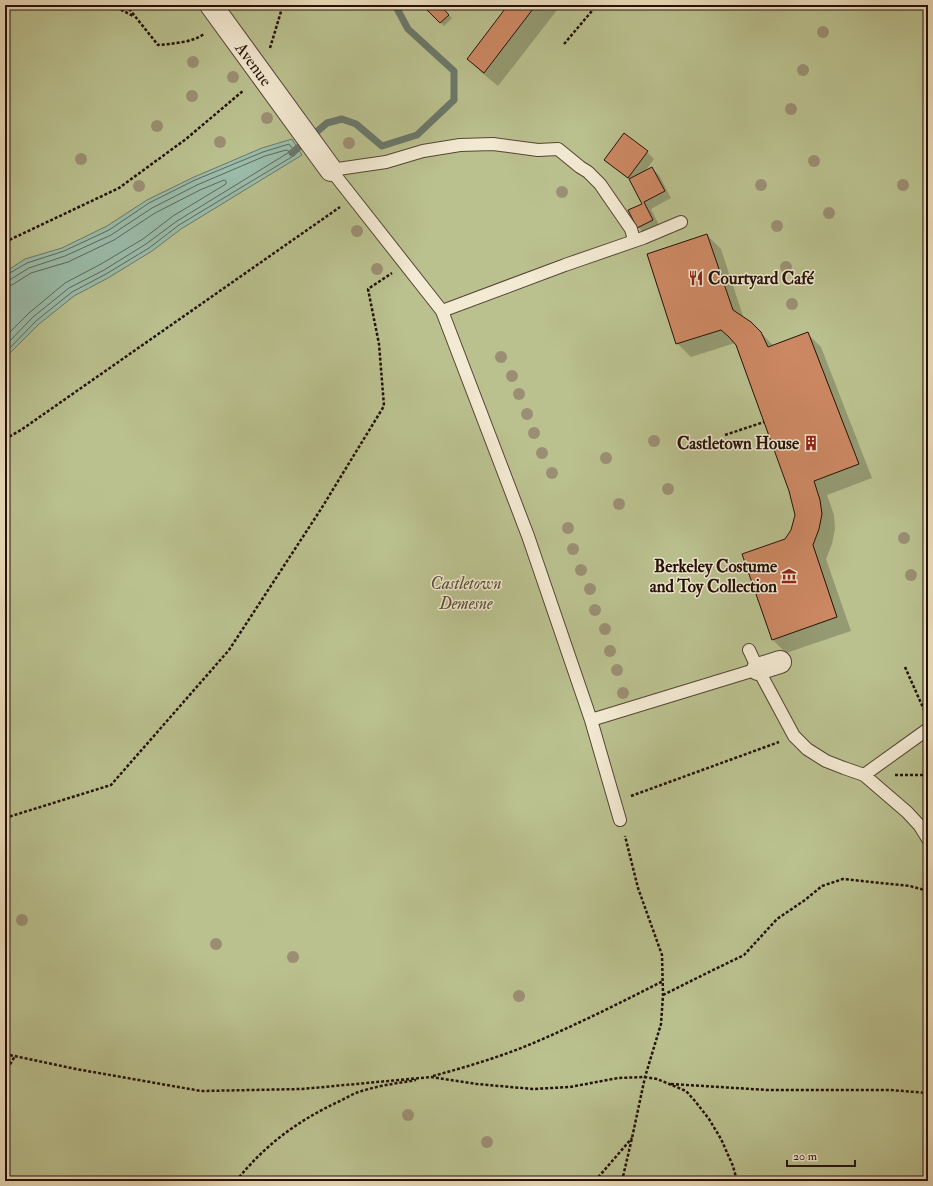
<svg xmlns="http://www.w3.org/2000/svg" width="933" height="1186" font-family="'IM FELL Double Pica',serif">
<style>
.green{fill:#bac18f;stroke:#6e694c}
.water{fill:#9abdab;stroke:#6a786a}
.shadow{fill:#0003}
.lines{fill:none;stroke-linecap:round;stroke-linejoin:round}
.shore{stroke:#5e675a;stroke-width:1}
.stream{stroke:#6a786a;stroke-width:7}
.building{fill:#cc8863;stroke:#231108}
.lane-casing{stroke:#564435;stroke-width:14}
.street-casing{stroke:#564435;stroke-width:24}
.path{stroke:#231108;stroke-width:2.5;stroke-dasharray:3 2;stroke-linecap:butt}
.lane{stroke:#f3ead3;stroke-width:12}
.street{stroke:#f3ead3;stroke-width:22}
.tree{fill:#9b8f73}
.labels{text-anchor:middle;stroke-width:3;stroke-linejoin:round;paint-order:stroke}
.street-label{font-size:17px;fill:#231108;stroke:#f3ead3}
.poi-label{font-size:17px;font-weight:bold;fill:#231108;stroke:#f3ead3;text-anchor:end}
.park-label{font-size:17px;font-style:italic;fill:#584f37;stroke:#f3ead3}
</style>
<rect width="100%" height="100%" fill="#eddebc"/>
<filter id="stains"><feTurbulence type="fractalNoise" baseFrequency=".005" numOctaves="4"/><feColorMatrix values="0 0 0 0 .2 0 0 0 0 .09 0 0 0 0 .02 0 0 0 .5 -.17"/></filter>
<radialGradient id="worn" r=".72"><stop offset=".6" stop-color="#630" stop-opacity="0"/><stop offset="1" stop-color="#630" stop-opacity=".3"/></radialGradient>
<path class="green" d="M5,5H928V1181H5Z"/>
<path class="water" d="M292,139L302,155L181,229L152,251L108,278L74,296L39,324L5,358V272L25,259L62,248L107,226L147,200L194,177L262,148Z"/>
<path class="shadow" d="M423,5H438L452,18L444,26Z
M509,5H561L498,86L482,73L468,59Z
M647,152L654,159L644,173L652,168L659,175L671,198L651,209L660,227L645,234L638,227L643,204L631,181L612,166L606,159Z
M707,235L721,249L744,319L750,322L774,346L807,333L821,347L872,478L827,495L834,515L835,529L832,544L826,559L851,631L786,653L773,640L785,540L792,531L796,515L790,490L735,343L691,357L677,343Z"/>
<g class="lines">
<path class="shore" d="M5,275L8,274L27,263L64,251L109,230L149,203L195,180L263,152L289,144L296,153L295,155L179,225L149,248L106,274L72,292L36,321L5,353
M5,280L11,279L29,268L65,256L111,235L152,208L197,185L265,156L286,150L289,151L288,153L177,221L146,244L104,270L69,288L33,317L5,346
M5,286L12,285L31,273L68,262L114,240L155,213L200,190L224,180L226,181V184L173,216L143,239L101,264L65,283L29,313L5,337"/>
<path class="stream" d="M292,153L327,123L342,119L356,124L382,146L417,135L454,100V71L408,29L395,5"/>
</g>
<path class="building" d="M422,5H440L449,15L440,23Z
M508,5H536L484,73L467,59Z
M624,133L648,151L628,178L604,160Z
M652,167L665,191L644,202L653,220L637,228L628,210L642,204L629,179Z
M707,234L733,310L751,322L761,332L768,347L808,332L859,464L814,481L820,500L822,514L819,529L813,545L837,617L772,640L742,554L785,539L791,530L795,515L789,491L736,345L729,337L721,330L676,344L647,254Z"/>
<g class="lines">
<g class="lane-casing">
<path id="lane" d="M331,170L442,311L528,536L591,720L620,820
M331,170L386,162L423,151L460,145L493,144L538,150L558,149L580,167L588,172L600,184L631,229L634,240
M442,311L565,265L643,238L681,222
M749,650L758,669L794,736L807,749L826,761L844,768L864,775L907,812L920,826L928,839
M591,720L758,669
M864,775L928,729"/>
</g>
<g class="street-casing">
<g id="street">
<path id="s1" d="M211,5L331,170"/>
<path d="M758,669L780,662"/>
</g>
</g>
<path class="path" d="M112,5L133,16
M126,5L158,45C171,44 194,42 204,34
M564,44L597,5
M270,48L283,5
M5,242L119,188L186,139L244,90
M725,435L764,422
M5,439L21,430L340,207
M905,667L925,712
M895,775H928
M631,796L779,742
M5,818L111,785L229,650L321,509L384,406L379,344L368,289L392,273
M663,995L705,974L744,955L777,919L805,900L822,886L843,879L910,886L928,891
M5,1054L76,1069L201,1091L302,1089L431,1077L477,1084L533,1089L570,1087L618,1078L645,1077L657,1079L686,1091L695,1101L709,1119L721,1139L733,1166L737,1181
M5,1073L15,1056
M433,1076C466,1067 500,1057 531,1044C576,1025 620,1003 663,981
M671,1084L767,1090H890L928,1093
M236,1181C266,1144 297,1121 340,1101C348,1097 356,1092 365,1090C382,1085 399,1083 416,1080
M595,1181L632,1138
M622,1181L632,1138L645,1077L661,1024L663,995L662,955L638,888L625,836"/>
<use href="#lane" class="lane"/>
<use href="#street" class="street"/>
</g>
<g class="tree">
<circle cx="823" cy="32" r="6"/>
<circle cx="193" cy="62" r="6"/>
<circle cx="803" cy="70" r="6"/>
<circle cx="233" cy="77" r="6"/>
<circle cx="192" cy="96" r="6"/>
<circle cx="791" cy="109" r="6"/>
<circle cx="267" cy="118" r="6"/>
<circle cx="157" cy="126" r="6"/>
<circle cx="220" cy="142" r="6"/>
<circle cx="349" cy="143" r="6"/>
<circle cx="81" cy="159" r="6"/>
<circle cx="814" cy="161" r="6"/>
<circle cx="761" cy="185" r="6"/>
<circle cx="903" cy="185" r="6"/>
<circle cx="139" cy="186" r="6"/>
<circle cx="562" cy="192" r="6"/>
<circle cx="829" cy="213" r="6"/>
<circle cx="777" cy="226" r="6"/>
<circle cx="357" cy="231" r="6"/>
<circle cx="786" cy="267" r="6"/>
<circle cx="377" cy="269" r="6"/>
<circle cx="792" cy="304" r="6"/>
<circle cx="501" cy="357" r="6"/>
<circle cx="512" cy="376" r="6"/>
<circle cx="519" cy="394" r="6"/>
<circle cx="527" cy="414" r="6"/>
<circle cx="534" cy="433" r="6"/>
<circle cx="654" cy="441" r="6"/>
<circle cx="542" cy="453" r="6"/>
<circle cx="606" cy="458" r="6"/>
<circle cx="552" cy="473" r="6"/>
<circle cx="668" cy="489" r="6"/>
<circle cx="619" cy="504" r="6"/>
<circle cx="568" cy="528" r="6"/>
<circle cx="904" cy="538" r="6"/>
<circle cx="573" cy="549" r="6"/>
<circle cx="581" cy="570" r="6"/>
<circle cx="911" cy="575" r="6"/>
<circle cx="590" cy="589" r="6"/>
<circle cx="595" cy="610" r="6"/>
<circle cx="605" cy="629" r="6"/>
<circle cx="610" cy="651" r="6"/>
<circle cx="617" cy="670" r="6"/>
<circle cx="623" cy="693" r="6"/>
<circle cx="22" cy="920" r="6"/>
<circle cx="216" cy="944" r="6"/>
<circle cx="293" cy="957" r="6"/>
<circle cx="519" cy="996" r="6"/>
<circle cx="408" cy="1115" r="6"/>
<circle cx="487" cy="1142" r="6"/>
</g>
<defs>
<g id="restaurant-bare" transform="scale(1.2)"><path d="M-5-6h1v4h1v-4h1v4h1v-4h1v5L-1.5 .5V6h-2V.5L-5-1ZM5-6V6H3V1.5H1.5Q1.5-4 5-6Z" fill="#8f2418" stroke="#f3ead3" stroke-width="2.5" paint-order="stroke"/></g>
<g id="building-bare" transform="scale(1.2)"><path d="M-4-6H4V6H1V3H-1V6H-4ZM-2.5-4.3h1.7v1.8h-1.7ZM.8-4.3h1.7v1.8H.8ZM-2.5-1h1.7V.8h-1.7ZM.8-1h1.7V.8H.8Z" fill="#8f2418" stroke="#f3ead3" stroke-width="2.5" paint-order="stroke"/></g>
<g id="museum-bare" transform="scale(1.2)"><path d="M0-6L6-3V-2H-6V-3ZM-5-1h2V3h-2ZM-1-1h2V3h-2ZM3-1h2V3H3ZM-6 4H6V6H-6Z" fill="#8f2418" stroke="#f3ead3" stroke-width="2.5" paint-order="stroke"/></g>
</defs>
<g fill-rule="evenodd">
<use href="#restaurant-bare" x="696" y="278"/>
<use href="#building-bare" x="811" y="443"/>
<use href="#museum-bare" x="789" y="576"/>
</g>
<g class="labels">
<g class="street-label">
<text dy="6" stroke="none"><textPath href="#s1" startOffset="73">Avenue</textPath></text>
</g>
<g class="poi-label">
<text x="708" y="284" text-anchor="start">Courtyard Café</text>
<text x="799" y="449">Castletown House</text>
<text x="777" y="572">Berkeley Costume<tspan x="777" dy="20">and Toy Collection</tspan></text>
</g>
<g class="park-label">
<text x="466" y="589">Castletown<tspan x="466" dy="20">Demesne</tspan></text>
</g>
</g>
<rect width="933" height="1186" fill="none" stroke="#eddebc" stroke-width="20"/>
<rect x="6" y="6" width="921" height="1174" fill="none" stroke="#231108" stroke-width="2"/>
<rect x="10" y="10" width="913" height="1166" fill="none" stroke="#231108"/>
<path d="M787 1160v6h68v-6" fill="none" stroke="#231108" stroke-width="2"/>
<text x="793" y="1160" font-size="12" fill="#231108" stroke="#f3ead3" stroke-width="3" paint-order="stroke">20 m</text>
<rect width="100%" height="100%" filter="url(#stains)"/>
<rect width="100%" height="100%" fill="url(#worn)"/>
</svg>
